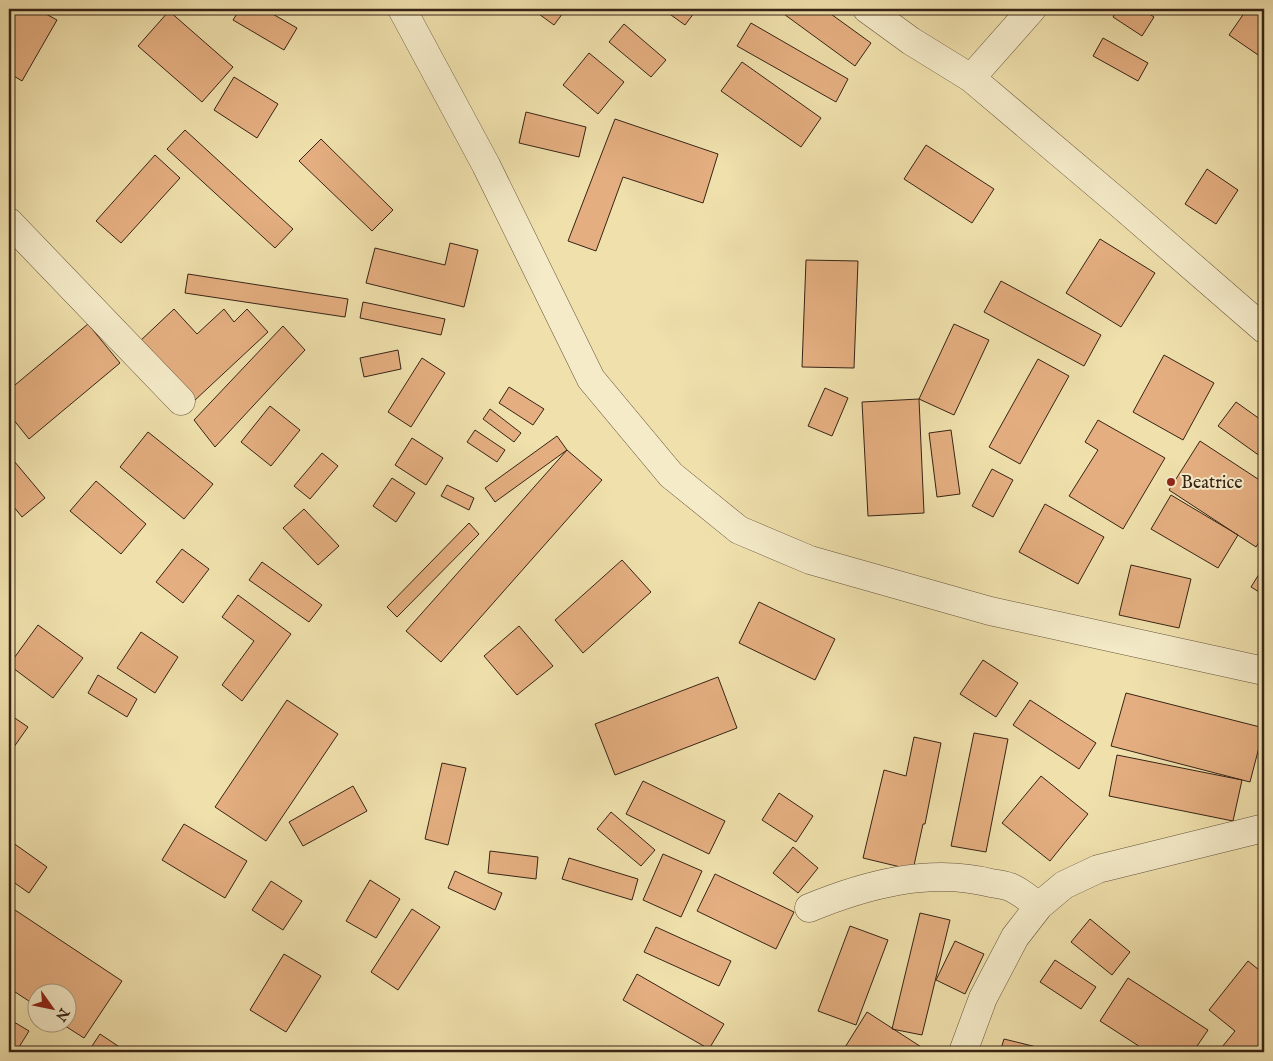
<svg xmlns="http://www.w3.org/2000/svg" width="1273" height="1061" font-family="'IM FELL English',serif">
<style>
.building{fill:#e4ae80;stroke:#372415}
.lines{fill:none;stroke-linecap:round;stroke-linejoin:round}
.minor-casing{stroke:#65533b;stroke-width:29}
.minor{stroke:#f5ebc9;stroke-width:28}
.poi-dot{fill:#8f2418;stroke:#f5ebc9;stroke-width:2}
.labels{text-anchor:middle;stroke-width:4;stroke-linejoin:round;paint-order:stroke}
.poi-label{font-size:18px;fill:#372415;stroke:#f5ebc9;text-anchor:start}
</style>
<rect width="100%" height="100%" fill="#efe0ac"/>
<filter id="stains"><feTurbulence type="fractalNoise" baseFrequency=".004" numOctaves="4"/><feColorMatrix values="0 0 0 0 .2 0 0 0 0 .09 0 0 0 0 .02 0 0 0 .5 -.17"/></filter>
<radialGradient id="worn" r=".72"><stop offset=".6" stop-color="#630" stop-opacity="0"/><stop offset="1" stop-color="#630" stop-opacity=".3"/></radialGradient>
<path class="building" d="M9,9H37L57,20L22,81L9,73Z
M240,9H264L297,28L284,50L233,20Z
M532,9H566L554,25Z
M665,9H697L685,25L664,10Z
M777,9H824L871,43L855,66Z
M1118,9H1142L1154,17L1142,36L1113,17Z
M1247,9H1264V59L1229,35Z
M169,11L233,67L202,102L138,46Z
M751,23L848,79L836,102L737,46Z
M624,24L666,60L651,77L609,42Z
M1103,38L1148,63L1138,81L1093,56Z
M589,53L624,82L598,114L563,85Z
M742,62L821,118L801,147L721,91Z
M234,77L278,104L257,138L214,110Z
M526,112L586,127L579,157L519,143Z
M615,119L718,154L703,203L623,177L596,251L568,241Z
M185,130L293,229L275,248L167,149Z
M321,139L393,210L372,231L299,161Z
M926,145L994,189L972,223L904,179Z
M155,155L180,178L121,243L96,221Z
M1207,169L1238,190L1216,224L1185,204Z
M1100,239L1155,273L1121,327L1066,293Z
M450,243L478,250L464,307L366,283L375,248L445,265Z
M806,260L858,261L854,368L802,367Z
M188,274L348,299L345,317L185,293Z
M1001,281L1101,335L1084,366L984,312Z
M363,302L445,319L441,335L360,318Z
M174,309L197,334L224,309L234,322L247,309L268,332L194,401L139,342Z
M88,324L120,363L29,439L9,414V390Z
M954,324L989,340L954,415L919,399Z
M283,326L305,350L215,447L194,420Z
M398,350L401,369L364,377L360,358Z
M1164,355L1214,383L1183,440L1133,412Z
M422,358L445,373L411,427L388,412Z
M1038,359L1069,376L1020,464L989,447Z
M509,387L544,409L533,425L499,403Z
M825,388L848,398L832,436L808,426Z
M919,399L924,513L868,516L862,402Z
M1236,402L1264,422V459L1218,426Z
M270,406L300,430L271,466L241,442Z
M490,409L521,433L514,442L483,419Z
M1098,420L1165,458L1123,529L1069,496L1098,450L1085,442Z
M475,430L505,450L497,462L467,442Z
M951,430L960,494L937,497L929,433Z
M148,432L213,484L184,519L120,467Z
M557,436L567,450L495,502L485,488Z
M412,438L443,458L426,485L395,465Z
M1200,441L1264,483V534L1256,547L1169,490Z
M567,450L602,480L441,662L406,631Z
M322,453L338,466L310,499L294,486Z
M9,455L45,498L22,517L9,501Z
M992,469L1013,480L993,517L972,506Z
M392,478L415,493L396,522L373,506Z
M96,481L146,524L121,554L70,511Z
M447,485L474,498L469,510L441,496Z
M1171,495L1238,535L1218,568L1151,529Z
M1045,504L1104,537L1078,584L1019,552Z
M304,509L339,546L318,565L283,528Z
M469,523L479,534L397,617L387,607Z
M182,549L209,569L183,603L156,582Z
M622,560L651,592L583,653L555,620Z
M262,562L322,605L309,622L249,580Z
M1131,565L1191,579L1179,628L1119,615Z
M1264,566V595L1251,587Z
M238,595L291,634L242,701L222,685L254,641L222,617Z
M759,602L835,639L815,680L739,643Z
M38,625L83,658L53,698L9,665Z
M519,626L553,666L517,695L484,656Z
M141,632L178,657L155,693L117,668Z
M983,660L1018,683L996,717L960,694Z
M98,675L137,699L127,717L88,693Z
M718,677L737,728L615,775L595,724Z
M1126,693L1264,728L1250,782L1111,746Z
M287,700L338,734L266,841L215,807Z
M1030,700L1096,743L1079,769L1013,725Z
M9,714L28,727L9,754Z
M974,733L1008,739L986,852L951,846Z
M914,737L941,743L925,824H923L913,870L863,858L884,770L906,776Z
M1117,755L1242,780L1233,821L1109,796Z
M442,763L466,768L448,845L425,839Z
M1041,776L1088,814L1050,861L1002,823Z
M643,781L725,821L709,854L626,814Z
M353,786L367,811L303,846L289,822Z
M779,793L813,816L796,842L762,820Z
M611,812L655,850L641,866L597,829Z
M184,824L247,861L225,898L162,860Z
M9,840L47,867L29,893L9,879Z
M793,847L818,868L798,893L773,873Z
M490,851L538,857L536,879L488,873Z
M663,854L702,871L681,917L643,900Z
M569,858L638,879L632,900L562,879Z
M455,871L502,893L495,910L448,888Z
M715,874L794,912L776,949L697,911Z
M370,880L400,899L376,938L346,921Z
M271,881L302,901L283,930L252,910Z
M9,906L122,981L84,1038L62,1024H68V994H38V1007L9,988Z
M412,909L440,927L398,990L371,972Z
M920,913L950,920L922,1035L892,1029Z
M1090,919L1130,952L1112,975L1071,942Z
M850,926L888,940L856,1025L818,1011Z
M656,927L731,961L719,986L644,952Z
M955,941L984,954L965,994L936,980Z
M284,954L321,976L286,1032L250,1010Z
M1055,960L1096,987L1081,1009L1040,982Z
M1248,961L1264,974V1052H1218L1235,1031L1209,1010Z
M637,974L724,1024L709,1049L623,1000Z
M1128,978L1208,1030L1193,1052H1148L1100,1021Z
M867,1012L929,1052H842Z
M9,1019L29,1031L16,1052H9Z
M100,1034L127,1052H88Z
M1004,1039L1057,1052H1000Z"/>
<g class="lines">
<g class="minor-casing">
<path id="minor" d="M402,9L486,165L591,379L671,475L739,530L810,560L990,611L1264,671
M867,9L911,41L971,78L1032,9
M971,78L1120,204L1264,329
M9,222L181,401
M809,908C865,885 930,867 991,883C997,884 1004,885 1010,887C1020,891 1030,900 1039,906
M963,1052L983,998L1015,937L1039,906L1064,885L1098,869L1264,828"/>
</g>
<use href="#minor" class="minor"/>
</g>
<circle class="poi-dot" cx="1171" cy="482" r="5"/>
<g class="labels">
<g class="poi-label">
<text x="1181" y="488">Beatrice</text>
</g>
</g>
<rect width="1273" height="1061" fill="none" stroke="#efe0ac" stroke-width="30"/>
<rect x="10" y="10" width="1253" height="1041" fill="none" stroke="#372415" stroke-width="2.5"/>
<rect x="15" y="15" width="1243" height="1031" fill="none" stroke="#372415"/>
<g transform="translate(52 1008) rotate(123)"><circle r="24" fill="#f5ebc9" stroke="#a99b81"/>
<path d="M0-4L9 19L0 12L-9 19Z" fill="#8f2418"/>
<text y="-8" font-size="14" font-weight="bold" text-anchor="middle" fill="#372415">N</text>
</g>
<rect width="100%" height="100%" filter="url(#stains)"/>
<rect width="100%" height="100%" fill="url(#worn)"/>
</svg>
